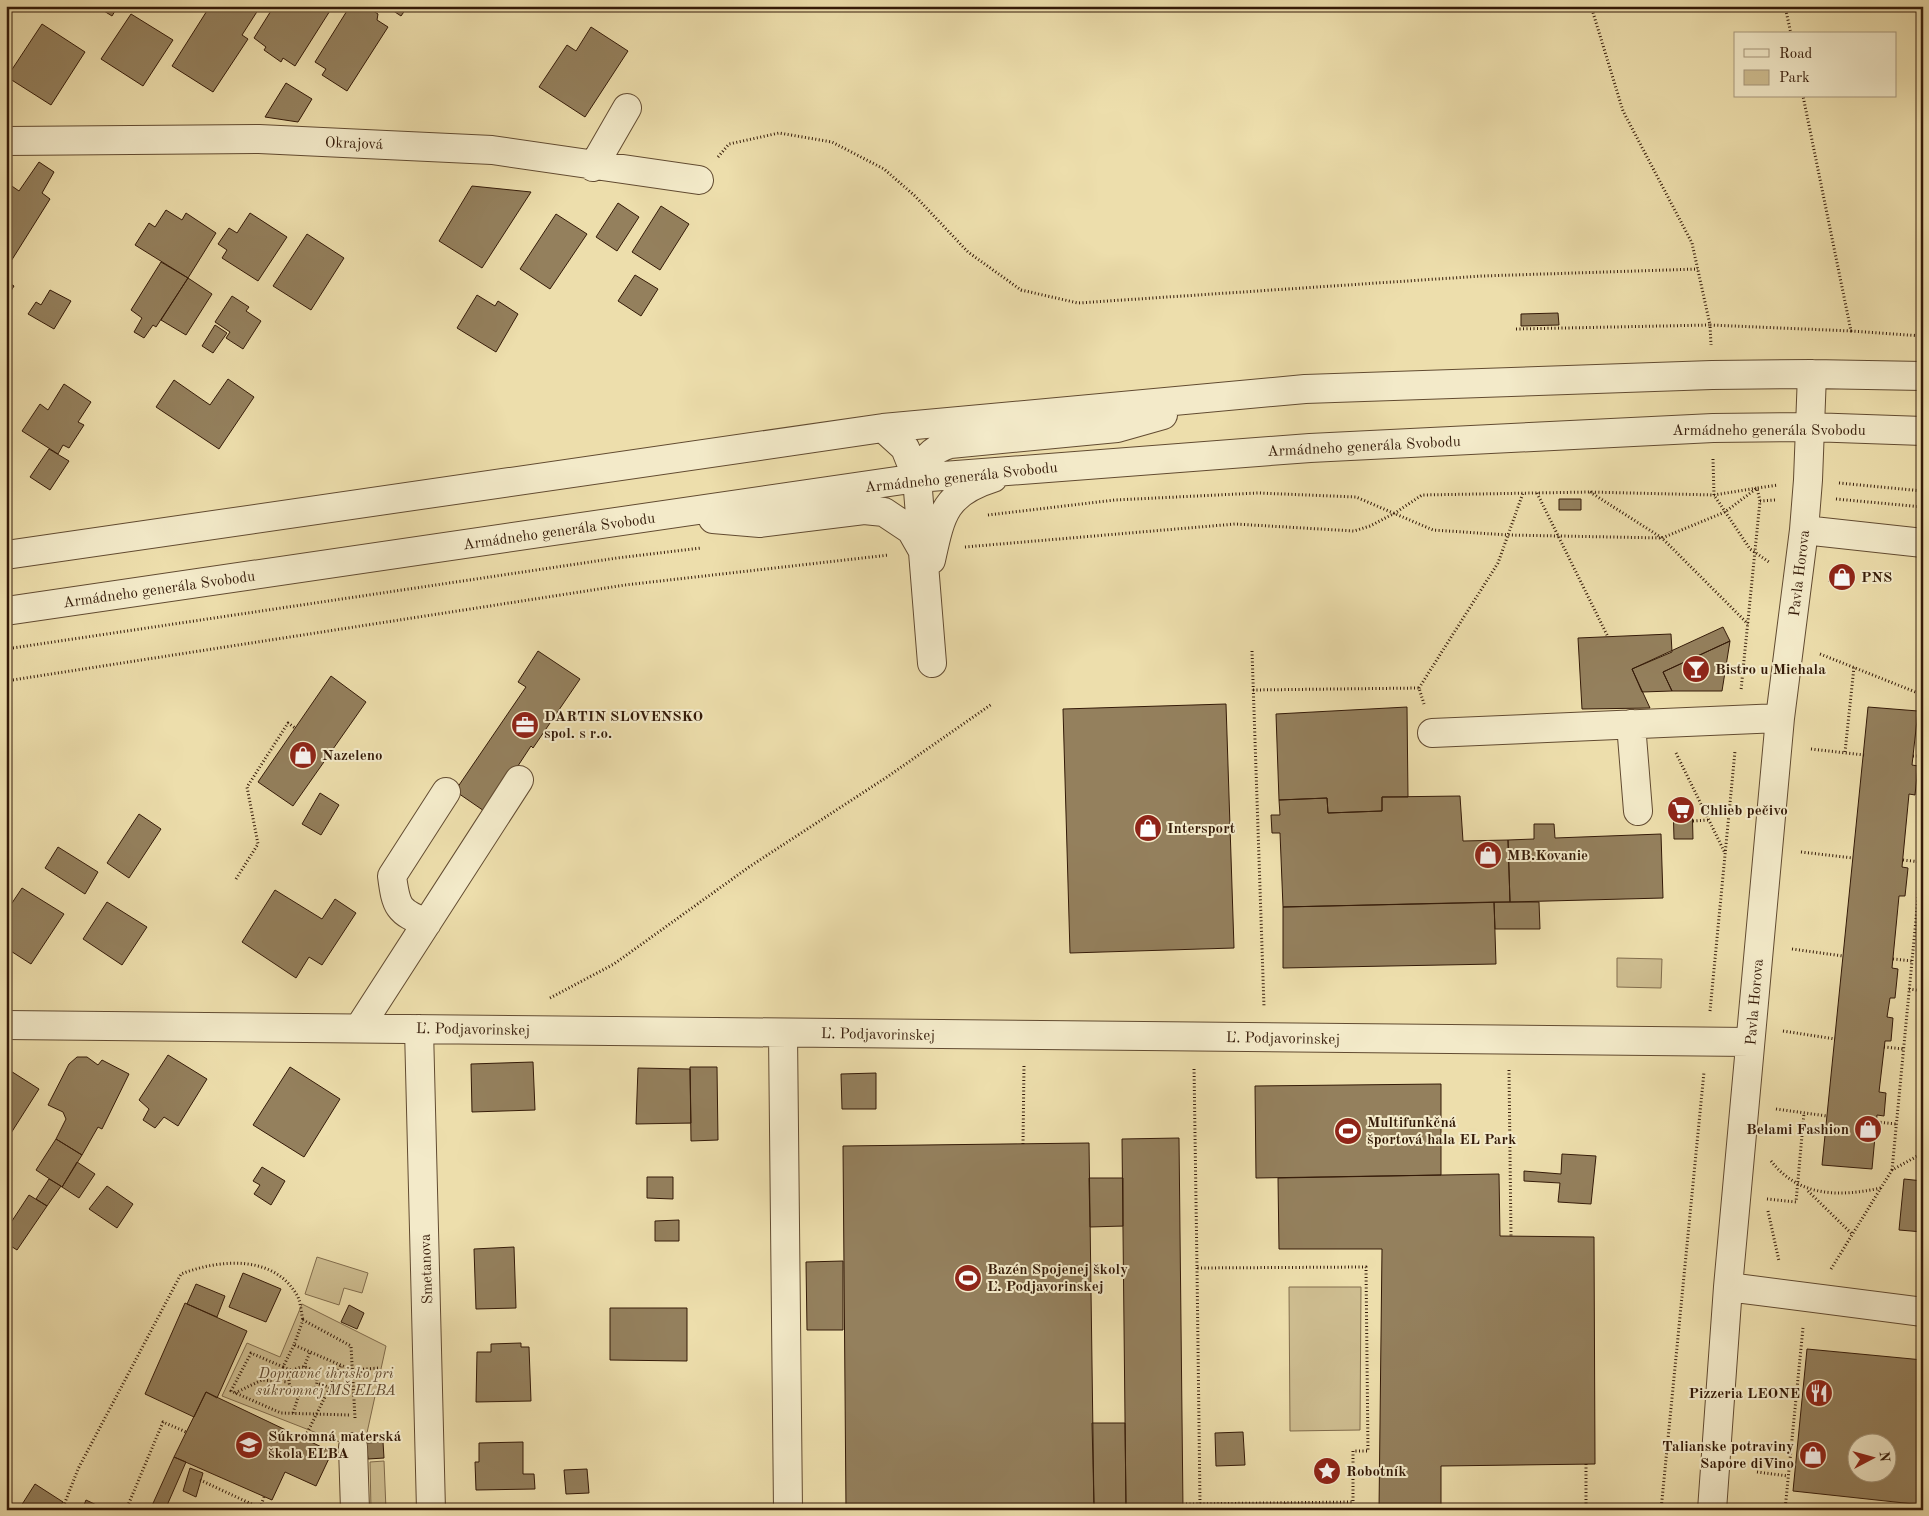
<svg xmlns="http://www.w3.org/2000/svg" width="1929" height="1516" font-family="'Old Standard TT',serif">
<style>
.green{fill:#cebd90;stroke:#816c4c}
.building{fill:#94805d;stroke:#341a08;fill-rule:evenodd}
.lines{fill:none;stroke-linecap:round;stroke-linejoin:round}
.minor-casing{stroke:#624b31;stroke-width:30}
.path{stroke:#341a08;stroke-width:3;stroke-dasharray:1 2.5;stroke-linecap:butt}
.minor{stroke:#f3eac9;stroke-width:28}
.labels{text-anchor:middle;stroke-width:4;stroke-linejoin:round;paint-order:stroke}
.street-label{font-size:15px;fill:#341a08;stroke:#f3eac9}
.poi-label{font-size:15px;font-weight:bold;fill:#341a08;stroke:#f3eac9;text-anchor:start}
.park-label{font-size:15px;font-style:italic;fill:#624b31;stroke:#f3eac9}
</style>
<rect width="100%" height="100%" fill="#eddeac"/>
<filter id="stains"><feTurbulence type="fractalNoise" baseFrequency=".004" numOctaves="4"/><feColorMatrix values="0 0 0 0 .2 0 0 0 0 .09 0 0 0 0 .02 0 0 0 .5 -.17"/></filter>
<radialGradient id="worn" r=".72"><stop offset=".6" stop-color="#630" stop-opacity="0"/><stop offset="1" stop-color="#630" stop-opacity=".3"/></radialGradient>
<path class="green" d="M1617,958L1662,959L1661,988L1617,987Z
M317,1257L368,1273L362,1293L344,1288L339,1305L305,1294Z
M1289,1287H1361L1360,1430L1290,1431Z
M302,1304L386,1346L363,1451L222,1396L247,1343L280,1357Z
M384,1461L386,1510H371L370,1462Z"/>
<path class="building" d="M96,6H118L112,16Z
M210,6L260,7L242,35L248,39L213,92L172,66Z
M274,6H333L295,66L283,58L281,62L264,50L266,47L254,38Z
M350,6L363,11L372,10L378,14L377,20L388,27L347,91L322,75L326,69L315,62Z
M386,6H408L401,16Z
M131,14L173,40L143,86L101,59Z
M42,24L85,52L51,105L7,77Z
M591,27L628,51L585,117L539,87L567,45L576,51Z
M286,83L312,99L298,122L265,117Z
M39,162L54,172L42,193L50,199L8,266L6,182L19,191Z
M472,186L531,192L482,268L439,241Z
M618,203L639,217L617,251L596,237Z
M661,206L689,224L660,270L632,252Z
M166,210L182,220L186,213L216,233L188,278L135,245L149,223L155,227Z
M250,213L287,237L258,281L222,258L227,250L218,244L229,228L237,233Z
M556,214L587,234L550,289L520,269Z
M307,234L344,258L311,310L273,286Z
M161,262L188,278L156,327L153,325L144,338L134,332L142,318L131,310Z
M635,275L658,289L641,316L618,301Z
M188,278L212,294L186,335L161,320Z
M6,281L14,286L6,299Z
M50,290L71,301L54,329L28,314L36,302L41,305Z
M477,295L495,306L498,301L518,314L496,352L457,328Z
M232,296L249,307L246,311L261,321L243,349L226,338L230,332L215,322Z
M1558,313L1559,325L1521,326V314Z
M215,325L227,333L213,353L202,346Z
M228,379L254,397L219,449L156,407L174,380L210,405Z
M64,384L91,402L78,422L84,425L69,448L63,445L58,454L22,431L40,404L48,410Z
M49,449L69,461L50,490L30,477Z
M1559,499H1581V510H1559Z
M1723,627L1730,641L1663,672L1672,691L1642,692L1632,669Z
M1671,634L1672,652L1632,669L1650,708L1582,709L1578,638Z
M1730,641L1722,691H1672L1663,672Z
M538,651L580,679L533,748L531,746L487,813L455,791L526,687L518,682Z
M331,676L366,702L293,806L258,782Z
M1226,704L1234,948L1070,953L1063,709Z
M1407,707L1408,797H1382V811L1328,813L1327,798L1279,800L1276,714Z
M1868,707L1918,711L1912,765L1918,766L1915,795L1909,794L1902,867L1908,868L1905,896H1899L1892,968L1898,969L1895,998H1890L1887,1017L1893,1018L1891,1041H1885L1879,1092L1886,1093L1884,1116L1877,1115L1872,1169L1822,1165Z
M320,793L339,805L321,835L302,824Z
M1460,796L1463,841L1508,840L1510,902L1283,907L1280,833H1272L1271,815H1280L1279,800L1327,798L1328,813L1382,811V797Z
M1692,802L1693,839H1674L1673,803Z
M139,814L161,829L129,878L107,863Z
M1534,824H1554L1555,838L1661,834L1663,898L1510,902L1508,840L1534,839Z
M58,847L98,872L85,894L45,868Z
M22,888L64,914L31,964L6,948V912Z
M275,890L322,919L335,899L356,913L322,965L309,957L296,978L242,942Z
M107,902L147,927L122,965L83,939Z
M1494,902L1496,964L1283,968V907Z
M1494,902H1539L1540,929H1495Z
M168,1055L207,1079L178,1126L164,1117L155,1128L143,1120L149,1109L139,1100Z
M77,1057H87L98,1065L102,1060L129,1074L102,1129L98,1127L82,1155L56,1139L66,1119L63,1112L48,1105L69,1064Z
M533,1062L535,1110L472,1112L471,1064Z
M290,1067L340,1099L304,1157L253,1125Z
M690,1067H717L718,1140L691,1141Z
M6,1068L39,1089L6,1141Z
M638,1068L690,1069L691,1123L636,1124Z
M876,1073V1109H842L841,1074Z
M1441,1084V1175L1256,1178L1255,1086Z
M1179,1138L1183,1510H1126L1122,1139Z
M56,1139L82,1155L62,1187L36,1170Z
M1089,1143L1094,1510H846L843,1146Z
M1562,1154L1596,1156L1591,1204L1558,1202L1560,1183L1524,1181V1171L1561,1174Z
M77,1162L95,1174L79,1198L62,1187Z
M262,1167L285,1181L271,1205L254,1194L260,1185L253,1181Z
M1499,1174L1500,1236L1594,1237L1595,1464L1441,1466V1510H1379L1382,1249H1279L1278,1178Z
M647,1177H673V1199L647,1198Z
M1089,1178H1123V1226L1090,1227Z
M49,1179L61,1186L47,1206L36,1199Z
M1904,1179L1923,1181V1232L1899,1230Z
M107,1186L133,1204L117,1228L89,1209Z
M29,1195L47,1206L17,1250L6,1243V1230Z
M679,1220V1241H655V1221Z
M514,1247L516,1308L476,1309L474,1249Z
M843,1261V1330H807L806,1262Z
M243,1273L281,1289L266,1322L229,1307Z
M196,1284L225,1296L217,1317L187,1304Z
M185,1303L247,1331L217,1398L206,1392L194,1417L145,1394Z
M349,1305L364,1313L357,1329L341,1322Z
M610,1308H687V1361L610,1360Z
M521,1343V1347H529L531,1401L476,1402L477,1352H491V1344Z
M1807,1349L1923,1360V1505L1793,1491ZM1856,1444H1886V1474H1856Z
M206,1392L332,1452L316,1486L285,1472L272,1500L174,1457Z
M1092,1423H1125L1126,1506L1094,1505Z
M1243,1432L1245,1465L1216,1466L1215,1433Z
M383,1442L384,1458L368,1459L366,1443Z
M523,1442V1474H534L535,1489L476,1490L475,1462H479V1443Z
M174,1457L186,1462L165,1510H150Z
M190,1468L203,1473L196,1497L183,1491Z
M587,1469L589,1493L566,1494L564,1470Z
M35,1484L63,1502L57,1510H27L21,1506Z
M86,1500L107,1510H82Z
M1094,1505H1118V1510H1094Z"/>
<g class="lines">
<g class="minor-casing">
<path id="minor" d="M6,141L259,139L492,150L699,180
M593,167L627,108
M883,428L905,448L917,478L932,663
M917,478C926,458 929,451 950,444L1117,428L1163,415
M713,519L760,523L864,510L884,512L911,530L923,551
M1804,530L1923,543
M6,555L883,428L1305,389L1712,375L1812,374L1923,376
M931,560C941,514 945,493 993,478
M6,611L917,478L1310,448L1713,428L1809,427L1923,431
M1631,724L1638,811
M1432,733L1780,718
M427,923C398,912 396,907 392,876L446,792
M6,1025L1750,1042
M359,1028L519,780
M419,1029L431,1510
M783,1033L788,1510
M1728,1287L1923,1312
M353,1447L355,1510
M1712,1510L1728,1287L1780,718L1804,530L1808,480L1812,374"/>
</g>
<path class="path" d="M1591,6L1623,111L1692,243L1710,325L1851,331L1803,96
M1785,6L1791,34
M718,157L729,144L779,133L832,142L884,169L915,196L968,252L1021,290L1078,303L1482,276L1698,269
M1516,329L1710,325L1711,345
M1851,331L1923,336
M1713,459L1714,495L1750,549L1769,562
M1839,483L1923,491
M1590,492L1662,538L1748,624
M1537,493L1608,637
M1836,499L1923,507
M1760,501L1775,500
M988,515L1115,500L1258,493L1356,497L1433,530L1508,535L1662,538L1725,512L1757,488L1778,485
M965,547L1235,524L1354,531L1370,526L1395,513L1422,495L1589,492L1714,495L1757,488L1760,501L1741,690
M1829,582L1837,573L1850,568
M6,649L617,558L701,548
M1252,651L1264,1007
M1820,654L1923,695
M6,681L625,585L889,555
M1419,688L1498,563L1523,493
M1253,690L1419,688L1424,704
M1811,749L1864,755
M1845,752L1854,667
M1676,753L1725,853
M1913,756H1923
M1693,821L1709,820
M1801,852L1853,858
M1903,860L1921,862
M236,879L258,844L247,787L288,723L295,728
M1792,949L1843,956
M1893,959L1912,961
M1909,989L1923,991
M550,998L614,964L749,867L887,777L992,704
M1710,1011L1735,751
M1783,1031L1835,1039
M1884,1047L1903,1049
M1509,1070L1511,1236
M1776,1109L1827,1116
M1877,1122L1896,1124
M1023,1144L1024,1065
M1771,1161C1799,1197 1839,1197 1881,1188
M1892,1170L1923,846
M1808,1191L1852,1234
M1767,1199L1796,1202L1804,1113
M1768,1211L1779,1261
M1197,1268L1200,1504
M1831,1269L1892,1170L1923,1153
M294,1345L283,1367L251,1353L231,1391L281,1413L349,1415
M289 1381a14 14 0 1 1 28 0a14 14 0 1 1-28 0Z
M283,1367L293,1371
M304,1367L310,1352
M319,1384L354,1395
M235,1393L262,1380L288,1382
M293,1413L299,1394
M355,1418L351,1346L303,1320L294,1345L352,1370L379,1368
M304,1439L341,1365
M1586,1464V1510
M1757,1472L1788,1476
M200,1480L260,1508L264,1497
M1285,1503L1286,1510
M1186,1504L1353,1502V1451H1368L1366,1267L1197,1268L1194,1067
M62,1510L78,1469L181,1274C220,1259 275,1254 298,1297C301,1304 301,1313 303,1320
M126,1510L163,1422L186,1432
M1661,1510L1704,1072
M1785,1510L1803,1328"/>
<use href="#minor" class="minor"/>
</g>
<defs>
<g id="shop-disc" transform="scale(1.4375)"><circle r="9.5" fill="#8f2418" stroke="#f3eac9"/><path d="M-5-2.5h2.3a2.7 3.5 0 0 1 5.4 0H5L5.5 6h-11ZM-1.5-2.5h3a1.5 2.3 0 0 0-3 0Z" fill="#fff"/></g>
<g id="bar-disc" transform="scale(1.4375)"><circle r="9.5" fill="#8f2418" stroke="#f3eac9"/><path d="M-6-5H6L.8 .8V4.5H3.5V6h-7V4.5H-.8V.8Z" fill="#fff"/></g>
<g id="office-disc" transform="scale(1.4375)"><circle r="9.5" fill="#8f2418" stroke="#f3eac9"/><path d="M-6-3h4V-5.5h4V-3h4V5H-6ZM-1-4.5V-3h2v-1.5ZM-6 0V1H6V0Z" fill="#fff"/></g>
<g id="supermarket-disc" transform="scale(1.4375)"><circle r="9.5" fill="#8f2418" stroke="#f3eac9"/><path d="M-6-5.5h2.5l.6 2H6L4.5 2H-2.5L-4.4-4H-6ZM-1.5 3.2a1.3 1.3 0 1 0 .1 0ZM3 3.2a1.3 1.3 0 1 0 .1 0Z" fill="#fff"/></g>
<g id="stadium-disc" transform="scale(1.4375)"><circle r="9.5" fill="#8f2418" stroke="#f3eac9"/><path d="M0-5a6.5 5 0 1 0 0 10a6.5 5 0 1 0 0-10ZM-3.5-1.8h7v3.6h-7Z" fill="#fff"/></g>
<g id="restaurant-disc" transform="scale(1.4375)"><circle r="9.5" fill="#8f2418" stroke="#f3eac9"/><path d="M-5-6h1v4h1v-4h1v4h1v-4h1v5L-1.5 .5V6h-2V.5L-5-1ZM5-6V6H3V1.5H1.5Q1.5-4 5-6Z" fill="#fff"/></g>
<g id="school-disc" transform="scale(1.4375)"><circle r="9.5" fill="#8f2418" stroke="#f3eac9"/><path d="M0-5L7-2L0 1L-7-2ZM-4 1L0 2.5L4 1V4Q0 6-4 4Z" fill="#fff"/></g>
<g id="sight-disc" transform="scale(1.4375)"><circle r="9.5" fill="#8f2418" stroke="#f3eac9"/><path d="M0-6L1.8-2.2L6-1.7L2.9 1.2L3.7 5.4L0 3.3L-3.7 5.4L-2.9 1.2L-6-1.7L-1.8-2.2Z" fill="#fff"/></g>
</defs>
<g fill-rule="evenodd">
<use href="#shop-disc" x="1842" y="577"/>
<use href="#bar-disc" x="1696" y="669"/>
<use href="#office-disc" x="525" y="725"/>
<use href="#shop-disc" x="303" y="755"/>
<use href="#supermarket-disc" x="1681" y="810"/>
<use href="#shop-disc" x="1148" y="828"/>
<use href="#shop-disc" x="1488" y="855"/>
<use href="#shop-disc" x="1868" y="1129"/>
<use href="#stadium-disc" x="1348" y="1131"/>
<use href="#stadium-disc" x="968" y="1278"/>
<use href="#restaurant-disc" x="1819" y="1393"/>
<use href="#school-disc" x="249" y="1445"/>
<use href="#shop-disc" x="1813" y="1455"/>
<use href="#sight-disc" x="1327" y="1471"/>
</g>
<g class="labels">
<g class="street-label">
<text transform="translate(354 143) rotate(2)" y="5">Okrajová</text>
<text x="1769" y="435">Armádneho generála Svobodu</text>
<text transform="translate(1364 446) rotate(-3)" y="5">Armádneho generála Svobodu</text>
<text transform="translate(961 477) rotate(-6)" y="5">Armádneho generála Svobodu</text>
<text transform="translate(559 531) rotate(-8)" y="5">Armádneho generála Svobodu</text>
<text transform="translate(1799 573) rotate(-83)" y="5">Pavla Horova</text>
<text transform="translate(159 589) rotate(-8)" y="5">Armádneho generála Svobodu</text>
<text transform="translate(1754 1002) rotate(-85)" y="5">Pavla Horova</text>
<text transform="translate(473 1029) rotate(1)" y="5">Ľ. Podjavorinskej</text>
<text transform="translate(878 1034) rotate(1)" y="5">Ľ. Podjavorinskej</text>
<text transform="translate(1283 1038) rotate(1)" y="5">Ľ. Podjavorinskej</text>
<text transform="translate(426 1269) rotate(-92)" y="5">Smetanova</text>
</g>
<g class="poi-label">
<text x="1861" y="582">PNS</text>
<text x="1715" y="674">Bistro u Michala</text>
<text x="544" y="721">DARTIN SLOVENSKO<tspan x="544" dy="17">spol. s r.o.</tspan></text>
<text x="322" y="760">Nazeleno</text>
<text x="1700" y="815">Chlieb pečivo</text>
<text x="1167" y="833">Intersport</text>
<text x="1507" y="860">MB.Kovanie</text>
<text x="1367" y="1127">Multifunkčná<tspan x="1367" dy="17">športová hala EL Park</tspan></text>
<text x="1849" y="1134" text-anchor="end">Belami Fashion</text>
<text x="987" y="1274">Bazén Spojenej školy<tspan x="987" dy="17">Ľ. Podjavorinskej</tspan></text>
<text x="1800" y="1398" text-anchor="end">Pizzeria LEONE</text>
<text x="268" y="1441">Súkromná materská<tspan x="268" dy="17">škola ELBA</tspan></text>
<text x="1794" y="1451" text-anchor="end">Talianske potraviny<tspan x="1794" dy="17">Sapore diVino</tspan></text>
<text x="1346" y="1476">Robotník</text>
</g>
<g class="park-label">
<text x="326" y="1378">Dopravné ihrisko pri<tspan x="326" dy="17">súkromnej MŠ ELBA</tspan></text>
</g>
</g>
<rect width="1929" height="1516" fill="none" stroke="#eddeac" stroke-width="25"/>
<rect x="8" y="8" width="1914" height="1501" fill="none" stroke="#341a08" stroke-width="2.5"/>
<rect x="12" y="12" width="1904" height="1491" fill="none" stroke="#341a08"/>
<rect x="1734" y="32" width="162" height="65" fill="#f3eac9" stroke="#a7977c"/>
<rect x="1744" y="49" width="25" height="8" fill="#f3eac9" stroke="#a7977c"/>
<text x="1779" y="58" font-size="15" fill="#341a08">Road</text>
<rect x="1744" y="70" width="25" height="15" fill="#cebd90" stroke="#a7977c"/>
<text x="1779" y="82" font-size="15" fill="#341a08">Park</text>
<g transform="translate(1872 1458) rotate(84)"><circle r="24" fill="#f3eac9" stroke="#a7977c"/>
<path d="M0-4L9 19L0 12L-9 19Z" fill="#8f2418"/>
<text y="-8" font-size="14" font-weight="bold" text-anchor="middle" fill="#341a08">N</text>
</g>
<rect width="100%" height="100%" filter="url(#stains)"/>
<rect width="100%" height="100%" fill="url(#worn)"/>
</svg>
